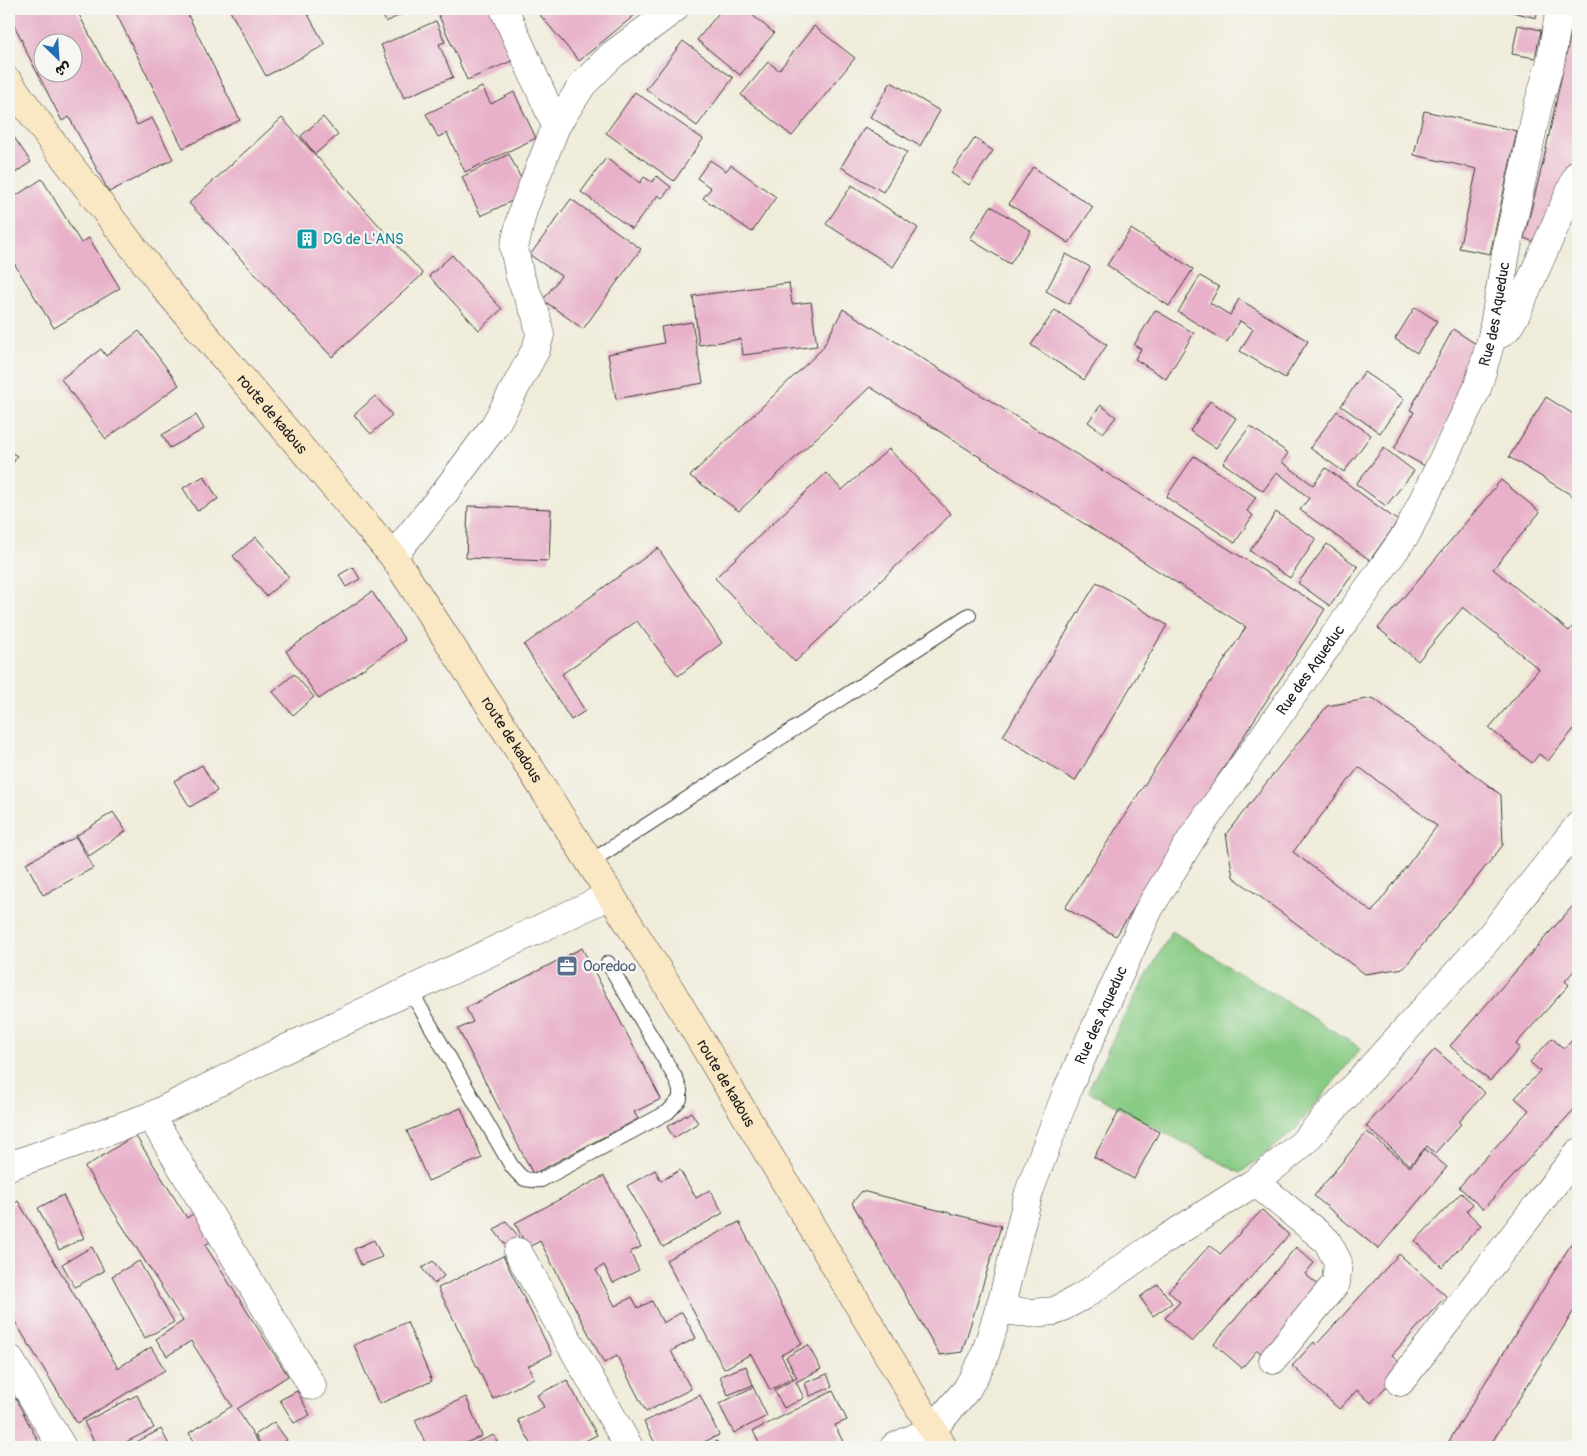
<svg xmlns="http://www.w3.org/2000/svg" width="1587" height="1456" font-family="Pangolin,'Playpen Sans Arabic',sans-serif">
<rect width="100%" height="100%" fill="#f6f6f2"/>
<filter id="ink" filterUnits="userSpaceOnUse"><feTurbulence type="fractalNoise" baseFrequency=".02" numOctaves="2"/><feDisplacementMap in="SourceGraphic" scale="10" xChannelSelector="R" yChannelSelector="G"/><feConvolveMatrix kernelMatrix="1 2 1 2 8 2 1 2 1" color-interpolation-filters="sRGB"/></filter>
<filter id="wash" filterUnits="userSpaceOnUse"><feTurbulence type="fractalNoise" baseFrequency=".0096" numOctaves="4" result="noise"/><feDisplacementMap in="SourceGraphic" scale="20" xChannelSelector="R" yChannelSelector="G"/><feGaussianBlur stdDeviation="1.12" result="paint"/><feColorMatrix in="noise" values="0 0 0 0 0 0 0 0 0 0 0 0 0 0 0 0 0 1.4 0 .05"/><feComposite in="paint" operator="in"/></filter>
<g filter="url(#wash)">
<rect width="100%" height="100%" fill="#f0ecda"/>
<!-- green -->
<path fill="#88cb84" stroke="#527450" d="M1172,931L1361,1048L1293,1132L1240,1173L1088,1091L1124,1016Z"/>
<g id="blocks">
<!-- building -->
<g fill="#e8b1c9" fill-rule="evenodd">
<path d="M9,9H76L137,125L152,118L173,159L109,192L69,117L62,121L22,43H23L9,15ZM42,42H72V72H42Z"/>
<path d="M114,9H185L240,120L183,148Z"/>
<path d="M229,9H305L325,45L266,76Z"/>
<path d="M379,9H412L386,22Z"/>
<path d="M436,9H492L514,60L467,80Z"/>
<path d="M535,9H642L579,61Z"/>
<path d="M722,9H745L774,33L740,75L697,40Z"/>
<path d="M1501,9H1538L1536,18Z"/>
<path d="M1576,9H1578V165L1539,244L1524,238L1544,158Z"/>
<path d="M436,21L445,42L439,44L453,77L404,98L381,45Z"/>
<path d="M1518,25L1541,30L1535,58L1512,54Z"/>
<path d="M814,26L855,58L792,136L741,95L768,62L779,70Z"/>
<path d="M683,41L733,78L697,126L646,89Z"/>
<path d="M891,82L940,111L920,146L870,117Z"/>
<path d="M482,87L491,104L514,92L536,138L465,172L447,133L438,137L426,114Z"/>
<path d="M635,92L703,139L674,181L606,133Z"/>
<path d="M1424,111L1517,131L1490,254L1459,248L1477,169L1414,155Z"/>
<path d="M323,117L338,135L315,154L301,136Z"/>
<path d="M282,118L423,274L332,357L189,203Z"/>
<path d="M865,127L907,152L883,192L841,167Z"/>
<path d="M9,130L31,162L9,177Z"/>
<path d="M975,138L993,151L969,185L951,173Z"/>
<path d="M509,154L528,193L481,216L462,177Z"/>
<path d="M606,158L640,183L644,177L652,182L657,176L671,187L662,198L658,195L632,229L581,192Z"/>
<path d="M710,160L726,171L731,165L776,197L752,232L703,198L711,188L697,178Z"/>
<path d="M1033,167L1093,207L1069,243L1009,204Z"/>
<path d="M42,179L81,243L89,238L120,288L54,328L9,255V200Z"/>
<path d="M852,185L918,228L893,267L826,224Z"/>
<path d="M571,199L641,249L583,329L543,300L561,276L530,255Z"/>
<path d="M991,206L1031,231L1010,264L970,239Z"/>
<path d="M1131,229L1193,269L1169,306L1107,265Z"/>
<path d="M1066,254L1090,267L1069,304L1046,291Z"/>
<path d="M452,255L502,309L479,330L429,276Z"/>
<path d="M1200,276L1219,287L1210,303L1230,315L1239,299L1308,341L1285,378L1240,351L1253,329L1240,321L1227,342L1178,312Z"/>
<path d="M789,283L792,304L811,302L817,346L743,355L741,339L699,345L693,296Z"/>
<path d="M1415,307L1437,321L1417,353L1395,339Z"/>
<path d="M843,309L1325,609L1116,936L1065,908L1246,627L870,387L739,511L690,476L822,349Z"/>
<path d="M1055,310L1107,345L1084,380L1031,345Z"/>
<path d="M1155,310L1194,333L1166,379L1135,359L1141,349L1134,345Z"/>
<path d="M692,322L703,383L616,399L608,354L664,343L661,327Z"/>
<path d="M1453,329L1482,348L1425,466L1394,449L1414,412L1410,410Z"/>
<path d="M139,331L179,385L106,439L61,379L101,349L106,356Z"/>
<path d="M1364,372L1404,399L1380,433L1341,406Z"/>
<path d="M375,396L392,415L371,434L354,415Z"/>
<path d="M1546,397L1578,417V499L1509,457Z"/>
<path d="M1210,401L1236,418L1216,448L1190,431Z"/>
<path d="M1101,405L1116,417L1103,433L1088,422Z"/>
<path d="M1337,411L1371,435L1344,472L1310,448Z"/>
<path d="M196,415L204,429L170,448L162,435Z"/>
<path d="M1250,426L1288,453L1282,462L1313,485L1326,468L1398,521L1370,560L1300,510L1309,498L1277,472L1263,491L1223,463Z"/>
<path d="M1384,448L1414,471L1386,506L1356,484Z"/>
<path d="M889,449L951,514L795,662L715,578L826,473L842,490Z"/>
<path d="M9,451L17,456L9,470Z"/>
<path d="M1194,456L1256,497L1247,511L1253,515L1235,543L1166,497Z"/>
<path d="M204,476L218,499L197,511L183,488Z"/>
<path d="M1501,480L1540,512L1493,569L1569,631L1578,620V724L1548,761L1539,754L1532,763L1489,728L1539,669L1463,607L1418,661L1378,628Z"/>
<path d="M468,506L551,509L549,561L466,558Z"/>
<path d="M1276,512L1316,539L1290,578L1250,551Z"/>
<path d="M256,537L289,577L266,596L233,556Z"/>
<path d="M1327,544L1358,567L1330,606L1298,583Z"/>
<path d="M658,548L722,643L678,676L637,621L562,674L585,711L571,720L524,645Z"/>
<path d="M353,567L360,579L346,587L339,575Z"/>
<path d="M1097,582L1167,625L1075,781L1003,736Z"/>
<path d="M372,592L405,640L319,699L286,651Z"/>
<path d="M294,674L314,697L293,715L273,692Z"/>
<path d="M1373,698L1501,795L1503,845L1404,968L1365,974L1233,877L1226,834L1327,706ZM1359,767L1437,826L1372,912L1293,852Z"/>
<path d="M202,765L217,791L190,807L174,781Z"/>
<path d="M113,812L126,831L89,856L76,836Z"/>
<path d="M76,837L93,868L43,895L26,863Z"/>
<path d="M1578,900V966L1565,981L1569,985L1516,1044L1520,1048L1490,1081L1450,1046Z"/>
<path d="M582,948L661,1099L634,1112L638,1119L533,1174L458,1029L473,1022L466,1008Z"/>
<path d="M1578,1034V1105L1483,1209L1459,1187L1529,1110L1515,1098L1540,1071L1530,1062L1552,1038L1564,1049Z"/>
<path d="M1435,1049L1485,1093L1459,1122L1461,1124L1435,1153L1427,1146L1410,1165L1366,1126Z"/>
<path d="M461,1108L482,1158L428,1181L407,1131Z"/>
<path d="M1120,1110L1159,1132L1134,1179L1094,1157Z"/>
<path d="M691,1112L698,1123L674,1138L667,1127Z"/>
<path d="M1367,1132L1410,1167L1425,1149L1447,1167L1378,1249L1314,1196Z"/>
<path d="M135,1135L187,1218L197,1211L215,1239L205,1245L288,1376L237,1409L261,1447H198L189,1433L232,1406L191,1341L167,1356L156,1339L183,1321L85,1167Z"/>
<path d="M655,1170L661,1181L680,1170L696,1198L710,1190L723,1213L663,1247L627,1186Z"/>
<path d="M604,1176L641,1247L630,1252L639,1270L613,1283L604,1265L596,1270L615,1306L632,1297L638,1308L652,1301L663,1323L682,1312L696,1338L671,1351L691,1389L646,1412L617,1356L604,1363L540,1241L527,1248L515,1223Z"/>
<path d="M862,1191L1001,1226L962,1352L940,1355L852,1203Z"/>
<path d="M1461,1193L1473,1204L1466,1211L1481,1225L1442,1267L1415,1241Z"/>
<path d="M63,1195L84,1238L59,1250L38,1208Z"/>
<path d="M18,1201L118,1368L151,1347L165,1370L77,1423L9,1312V1207Z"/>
<path d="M1262,1210L1289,1235L1192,1342L1165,1318L1180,1302L1168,1291L1210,1245L1220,1254Z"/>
<path d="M506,1221L519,1237L507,1247L494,1230Z"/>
<path d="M739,1222L802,1344L781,1355L793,1378L770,1390L751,1354L724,1369L666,1260Z"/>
<path d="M1578,1233V1304L1489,1447H1460L1449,1441Z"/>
<path d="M374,1240L382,1257L361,1265L354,1249Z"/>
<path d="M92,1247L104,1271L75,1287L62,1264Z"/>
<path d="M1296,1247L1314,1263L1305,1274L1324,1290L1267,1358L1257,1350L1242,1368L1214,1344Z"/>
<path d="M1399,1254L1446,1296L1392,1355L1405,1366L1371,1403L1357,1390L1339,1409L1292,1366L1314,1342L1316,1345Z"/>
<path d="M503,1256L552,1354L528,1366L534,1378L493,1399L438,1288Z"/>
<path d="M139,1261L174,1322L145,1338L112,1276Z"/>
<path d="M433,1261L444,1276L434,1284L422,1268Z"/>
<path d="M1158,1284L1172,1303L1153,1316L1140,1297Z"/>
<path d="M407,1322L432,1381L379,1404L354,1345Z"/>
<path d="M808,1345L821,1369L796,1382L804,1398L784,1408L774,1390L797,1378L786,1357Z"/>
<path d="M746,1366L753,1385L728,1395L720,1376Z"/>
<path d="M827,1374L832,1387L810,1396L805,1383Z"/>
<path d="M567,1380L597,1435L573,1447H533L518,1420L544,1407L537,1395Z"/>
<path d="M753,1387L767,1416L734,1433L719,1404Z"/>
<path d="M297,1391L310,1415L294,1423L280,1400Z"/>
<path d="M833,1391L847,1420L835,1425L843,1442L831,1447H761L753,1431Z"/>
<path d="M137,1395L154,1428L116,1447H97L84,1422Z"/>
<path d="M700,1395L719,1435L693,1447H679L677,1444L671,1447H657L644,1422Z"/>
<path d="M466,1397L482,1436L456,1447H427L415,1420Z"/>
<path d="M16,1399L41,1447H9V1403Z"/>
<path d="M274,1422L287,1440L277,1447H263L255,1435Z"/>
<path d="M161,1429L170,1447H127Z"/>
<path d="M494,1435L499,1447H465Z"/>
<path d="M717,1441L720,1447H704Z"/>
</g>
</g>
</g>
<g filter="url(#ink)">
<use href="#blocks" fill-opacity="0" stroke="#3c3b38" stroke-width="1"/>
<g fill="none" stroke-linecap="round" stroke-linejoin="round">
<!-- service casing -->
<g stroke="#3c3b38" stroke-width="16">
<g id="service">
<path d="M590,862L969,615"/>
<path d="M410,990L511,1165C522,1179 523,1181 541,1180L668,1112L680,1099V1090L676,1079L608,963"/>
</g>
</g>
<!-- minor casing -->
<g stroke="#3c3b38" stroke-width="29">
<g id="minor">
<path d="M504,9L556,126"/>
<path d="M1492,337C1507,333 1509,326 1516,314L1578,174"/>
<path d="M151,1116L312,1386"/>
<path d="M9,1166L151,1116L279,1052L611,895"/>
<path d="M1255,1182L1327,1241L1338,1262L1336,1283L1273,1360"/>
<path d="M518,1252L629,1447"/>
<path d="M999,1310L1031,1313L1055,1311L1083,1296L1150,1249L1255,1182L1302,1144L1487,940L1578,826"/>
<path d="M9,1358L62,1447"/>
<path d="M1400,1382L1578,1153"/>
<path id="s1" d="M894,1447L932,1430L967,1389L984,1358L1004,1293L1029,1192L1069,1086L1149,909L1192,838L1407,533L1477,389L1492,337L1506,253L1538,105L1550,64L1560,9"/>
</g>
</g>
<!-- tertiary casing -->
<g stroke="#3c3b38" stroke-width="29">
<path id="tertiary" d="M393,556L445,492L495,425L536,349L540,335L536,315L520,277L514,248L523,210L556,126L583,84L612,55L674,9"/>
</g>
<!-- secondary casing -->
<g stroke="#3c3b38" stroke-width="29">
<g id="secondary">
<path id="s2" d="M9,82L56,147L164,287L393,556L527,763L670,989L943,1447"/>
</g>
</g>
<!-- service -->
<use href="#service" stroke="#fff" stroke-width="14"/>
<!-- minor -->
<use href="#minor" stroke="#fff" stroke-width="28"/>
<!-- tertiary -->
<use href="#tertiary" stroke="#fff" stroke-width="28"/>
<!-- secondary -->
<use href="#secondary" stroke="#fae7c3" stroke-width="28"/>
</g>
</g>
<!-- icons -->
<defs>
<g id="building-square" transform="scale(1.125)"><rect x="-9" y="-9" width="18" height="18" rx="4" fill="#0f9aa8" stroke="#f6f6f2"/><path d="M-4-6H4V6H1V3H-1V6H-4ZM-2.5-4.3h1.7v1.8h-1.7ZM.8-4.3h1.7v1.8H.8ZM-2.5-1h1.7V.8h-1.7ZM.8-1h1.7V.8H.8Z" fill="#fff"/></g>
<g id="office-square" transform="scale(1.125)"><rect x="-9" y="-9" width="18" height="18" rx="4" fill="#5c6f8a" stroke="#f6f6f2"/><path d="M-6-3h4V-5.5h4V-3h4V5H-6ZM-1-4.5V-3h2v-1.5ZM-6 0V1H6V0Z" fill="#fff"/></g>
</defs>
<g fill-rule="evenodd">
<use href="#building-square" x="307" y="239"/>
<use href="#office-square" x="567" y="966"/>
</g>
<g text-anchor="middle" stroke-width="4.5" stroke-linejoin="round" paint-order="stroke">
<!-- culture labels -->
<g font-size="15" fill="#0d838f" stroke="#f6f6f2" text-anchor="start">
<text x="323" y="244">DG de L'ANS</text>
</g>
<!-- street labels -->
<g font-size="15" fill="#1c1c1c" stroke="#f6f6f2">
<text dy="5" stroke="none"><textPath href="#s1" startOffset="1304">Rue des Aqueduc</textPath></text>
<text dy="5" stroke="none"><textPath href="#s2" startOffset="424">route de kadous</textPath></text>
<text dy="5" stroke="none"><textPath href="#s1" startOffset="899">Rue des Aqueduc</textPath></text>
<text dy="5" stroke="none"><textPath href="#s2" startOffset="829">route de kadous</textPath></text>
<text dy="5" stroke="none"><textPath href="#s1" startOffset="494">Rue des Aqueduc</textPath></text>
<text dy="5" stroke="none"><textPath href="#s2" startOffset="1234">route de kadous</textPath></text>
</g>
<!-- service labels -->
<g font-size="15" fill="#4e5e75" stroke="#f6f6f2" text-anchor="start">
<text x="583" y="971">Ooredoo</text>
</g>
</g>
<!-- margin -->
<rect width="1587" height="1456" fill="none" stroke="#f6f6f2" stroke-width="30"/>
<!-- north arrow -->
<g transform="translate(58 58) rotate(155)"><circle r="24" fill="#f6f6f2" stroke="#9f9f9c"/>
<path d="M0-4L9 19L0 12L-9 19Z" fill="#1f6fb2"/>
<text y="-8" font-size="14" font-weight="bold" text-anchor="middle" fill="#1c1c1c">ش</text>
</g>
</svg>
